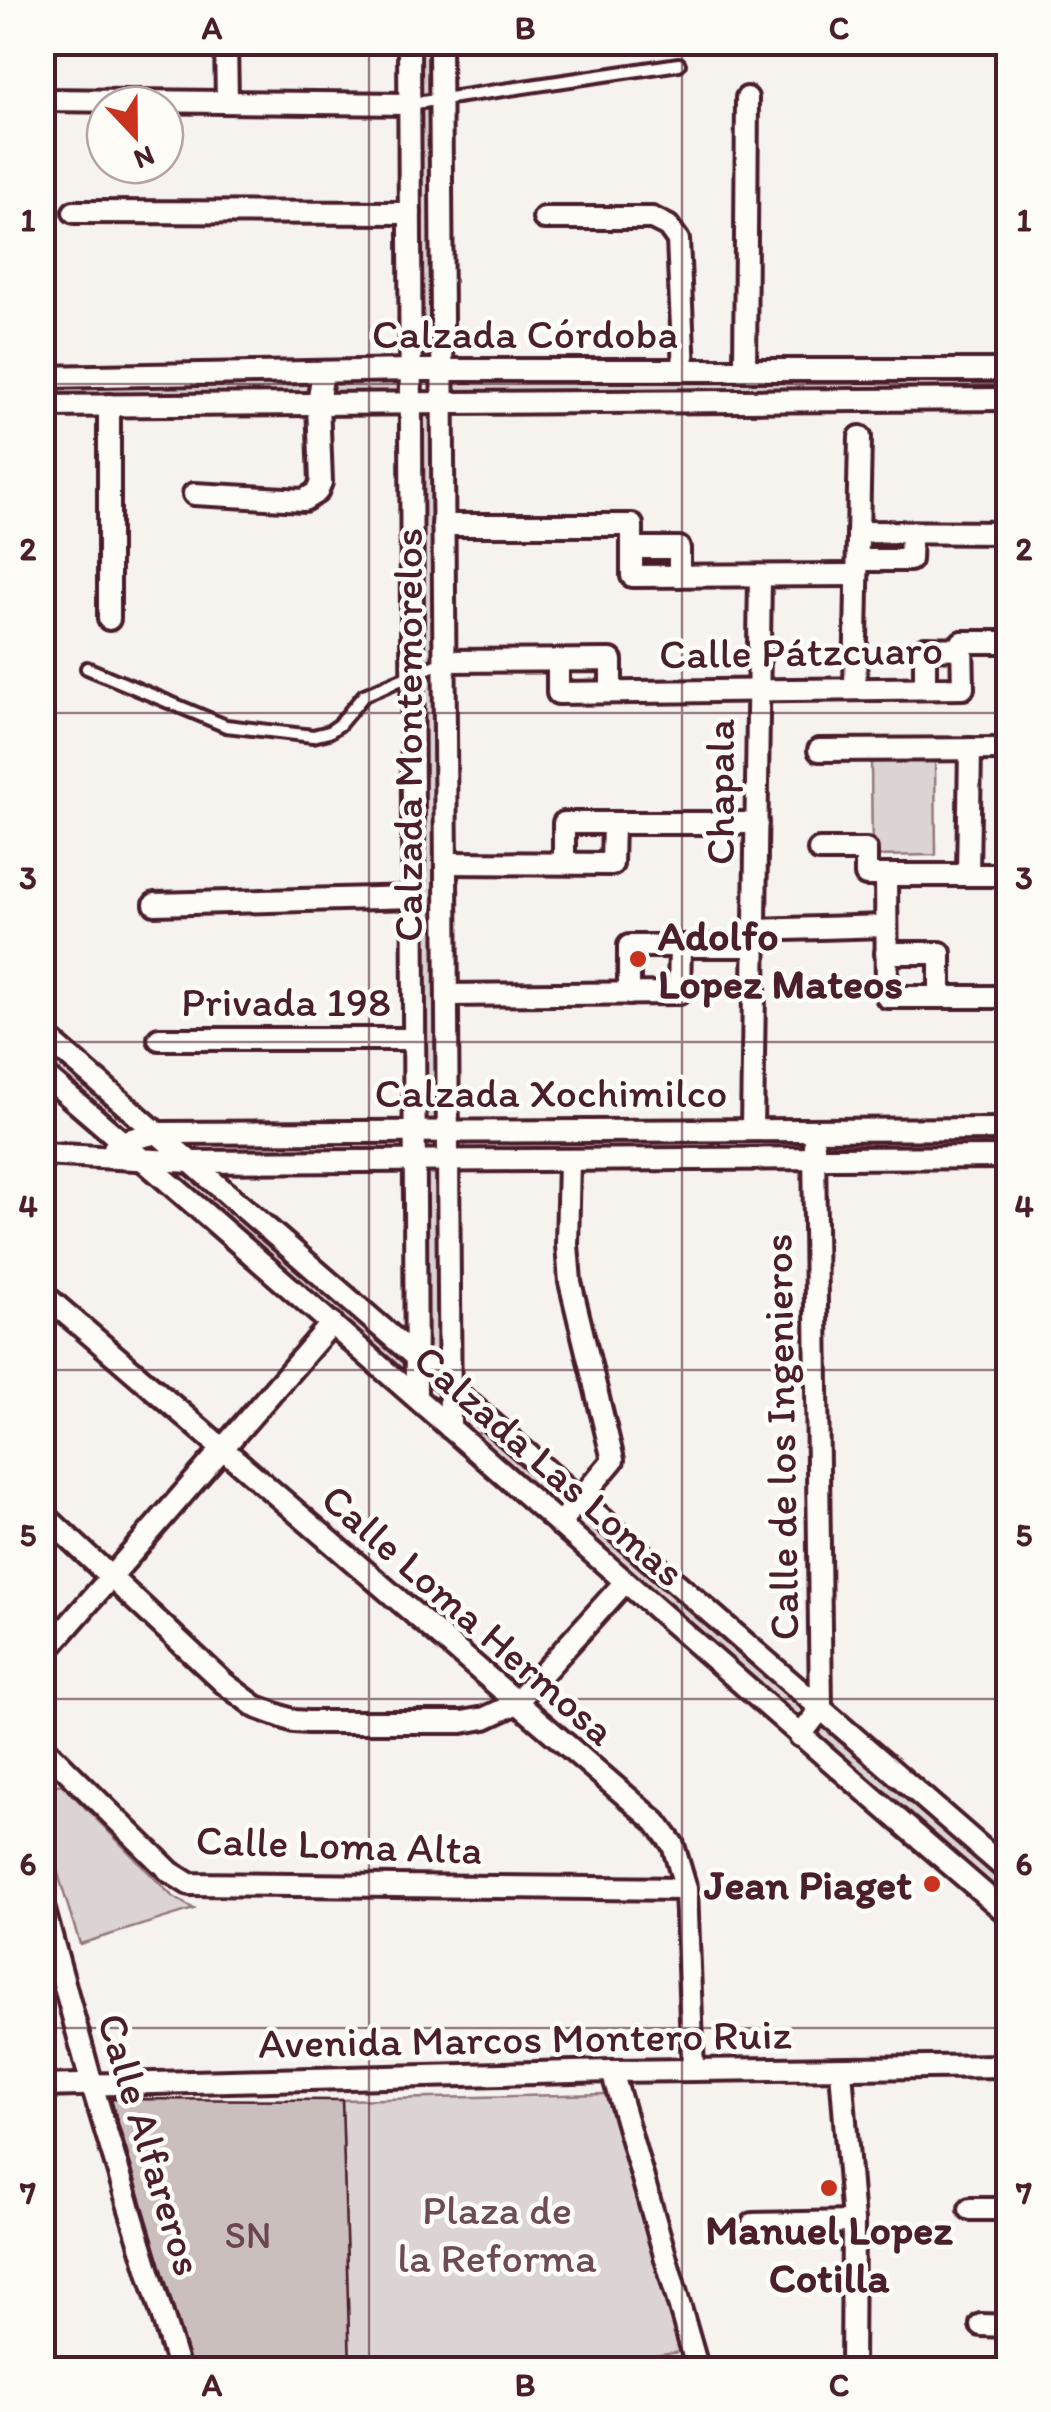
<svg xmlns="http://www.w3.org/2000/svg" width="1051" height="2412" font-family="Itim,sans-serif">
<rect width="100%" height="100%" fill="#f6f3ef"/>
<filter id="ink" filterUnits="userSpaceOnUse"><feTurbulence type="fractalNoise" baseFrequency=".01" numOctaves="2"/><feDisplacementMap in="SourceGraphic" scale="20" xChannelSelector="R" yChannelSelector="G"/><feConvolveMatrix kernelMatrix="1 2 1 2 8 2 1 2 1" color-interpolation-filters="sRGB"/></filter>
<g filter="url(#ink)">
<!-- green -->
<g fill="#dcd4d2" stroke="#937a7e" stroke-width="2.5">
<path d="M440,42L442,370L1008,375V399L443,402L442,370H412L411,403L43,404L42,379L411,370L413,43Z"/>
<path d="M437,413L444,1121L422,1122L415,414Z"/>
<path d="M935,761L936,855L872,856L871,762Z"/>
<path d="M42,1044L120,1111L110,1123L43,1065Z"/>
<path d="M1008,1137V1158L462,1161L466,1140Z"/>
<path d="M405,1138V1152L192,1162L183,1143Z"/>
<path d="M422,1161L448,1168L443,1370L424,1353Z"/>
<path d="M219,1195L416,1356V1388L207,1204Z"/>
<path d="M482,1425L580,1500L559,1524L476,1440Z"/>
<path d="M581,1510L821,1709L805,1730L566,1530Z"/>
<path d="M824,1722L1008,1876V1909L810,1744Z"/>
<path d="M47,1784L63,1785L172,1896L194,1909L80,1944C71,1914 32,1806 47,1784Z"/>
<path d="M607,2094L681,2352L558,2370L350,2369L342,2100Z"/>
</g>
<!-- building -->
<path fill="#cbbfbe" stroke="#4a1f2b" stroke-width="2.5" d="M111,2099L342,2100L350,2370H192Z"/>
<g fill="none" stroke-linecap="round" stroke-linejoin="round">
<!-- lane casing -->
<g stroke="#4a1f2b" stroke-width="18">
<g id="lane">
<path d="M409,104L679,64"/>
<path d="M87,668L226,726L313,736L329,732L339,725L364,695L445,661"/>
</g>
</g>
<!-- street casing -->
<g stroke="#4a1f2b" stroke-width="28">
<g id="street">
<path d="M226,42L227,102"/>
<path d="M409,42L416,1397"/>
<path d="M440,42L450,1428"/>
<path d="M42,100L409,104"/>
<path d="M74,212L410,213"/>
<path d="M544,218H652L668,226L678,240L684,370"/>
<path d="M745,370L747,98"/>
<path d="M42,377L411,370H1008"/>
<path d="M109,405V619"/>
<path d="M42,406L1008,399"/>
<path d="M194,494L304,500L317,492L321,482L318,403L323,372"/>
<path d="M443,525H632V576L857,575"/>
<path d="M858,532L1008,533"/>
<path d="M632,548H679V576"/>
<path d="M858,560H910L911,533"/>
<path d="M558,660V693L963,688L962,642H1008"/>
<path d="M445,661L611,660V692"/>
<path d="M925,688V648L963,649"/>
<path d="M855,689L860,437"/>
<path d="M819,750L1008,749"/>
<path d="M819,850H866V875H1008"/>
<path d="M446,863L612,864L613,823"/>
<path d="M564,863V823H757"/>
<path d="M886,875L887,997H1008"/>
<path d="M968,875L970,749"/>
<path d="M155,904L414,897"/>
<path d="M755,930L885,926"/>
<path d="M886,953H940V997"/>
<path d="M629,994V946H755"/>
<path d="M447,995L679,993L680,946"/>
<path d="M42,1033L1008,1871"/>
<path d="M159,1039H413"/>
<path d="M42,1073C367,1351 684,1637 1008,1914"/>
<path d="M752,1129L760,576"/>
<path d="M114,1148L123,1141L158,1133L1008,1129"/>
<path d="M42,1154L192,1162L1008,1157"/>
<path d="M42,1293L656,1822L673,1845L686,1889L693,2070"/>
<path d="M42,1513L224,1683L256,1707L294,1721L308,1722H462L485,1718L515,1704L625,1582"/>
<path d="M559,1524L613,1460L570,1282L567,1245L569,1162"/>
<path d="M42,1656L332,1323"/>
<path d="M800,1736L821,1709L814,1145"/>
<path d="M42,1746L170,1872L189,1884L686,1889"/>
<path d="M42,1903L92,2085L179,2370"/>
<path d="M841,2070L853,2222L852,2370"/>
<path d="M612,2071L698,2370"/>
<path d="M42,2086L612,2071L1008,2066"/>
<path d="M970,2209H1008"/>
<path d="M753,2224L853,2222"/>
<path d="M981,2325L1008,2326"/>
</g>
</g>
<!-- lane -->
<use href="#lane" stroke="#fdfcf7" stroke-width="10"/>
<!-- street -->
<use href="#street" stroke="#fdfcf7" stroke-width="20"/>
</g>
</g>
<!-- grid -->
<path fill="none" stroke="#4a1f2b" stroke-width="2.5" stroke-opacity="0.55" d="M369,42V2370M682,42V2370M42,384H1008M42,713H1008M42,1042H1008M42,1370H1008M42,1699H1008M42,2028H1008"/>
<!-- markers -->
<g fill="#c8321e" stroke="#fdfcf7" stroke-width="4">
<circle cx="638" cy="959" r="10"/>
<circle cx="932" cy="1884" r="10"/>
<circle cx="829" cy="2188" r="10"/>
</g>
<g text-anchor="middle" stroke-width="9" stroke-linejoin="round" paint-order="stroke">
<!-- number labels -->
<g font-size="38" fill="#6a4750">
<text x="248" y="2248">SN</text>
</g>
<!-- street labels -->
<g font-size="42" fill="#4a1f2b" stroke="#fdfcf7">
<text x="525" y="348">Calzada Córdoba</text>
<text transform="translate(801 651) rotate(-1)" y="15">Calle Pátzcuaro</text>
<text transform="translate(407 735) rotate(-90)" y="15">Calzada Montemorelos</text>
<text transform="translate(719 792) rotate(-90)" y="15">Chapala</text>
<text x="286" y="1016">Privada 198</text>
<text x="551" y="1107">Calzada Xochimilco</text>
<text transform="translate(780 1437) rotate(-91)" y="15">Calle de los Ingenieros</text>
<text transform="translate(550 1465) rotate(41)" y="15">Calzada Las Lomas</text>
<text transform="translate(469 1614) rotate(41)" y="15">Calle Loma Hermosa</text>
<text transform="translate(339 1844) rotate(2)" y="15">Calle Loma Alta</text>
<text transform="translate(525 2038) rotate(-1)" y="15">Avenida Marcos Montero Ruiz</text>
<text transform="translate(151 2144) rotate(73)" y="15">Calle Alfareros</text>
</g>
<!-- poi labels -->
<g font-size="42" font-weight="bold" fill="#4a1f2b" stroke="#fdfcf7" text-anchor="start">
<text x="658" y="950">Adolfo<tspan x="658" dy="48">Lopez Mateos</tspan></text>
<text x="912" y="1899" text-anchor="end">Jean Piaget</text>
<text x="829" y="2244" text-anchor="middle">Manuel Lopez<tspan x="829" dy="48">Cotilla</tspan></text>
</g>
<!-- park labels -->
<g font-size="42" fill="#6e4c55" stroke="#fdfcf7">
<text x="497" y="2224">Plaza de<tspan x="497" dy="48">la Reforma</tspan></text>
</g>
</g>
<!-- margin -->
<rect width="1051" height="2412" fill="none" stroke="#fdfcf7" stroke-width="110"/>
<!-- north arrow -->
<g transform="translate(135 135) rotate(158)"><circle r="48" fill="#fdfcf7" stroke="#b5a4a5" stroke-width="2.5"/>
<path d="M0-8L18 38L0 25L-18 38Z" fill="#c8321e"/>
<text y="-15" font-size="28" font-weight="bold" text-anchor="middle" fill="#4a1f2b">N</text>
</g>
<rect x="55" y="55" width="941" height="2302" fill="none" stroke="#4a1f2b" stroke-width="4"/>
<g font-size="32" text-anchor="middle" font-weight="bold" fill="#4a1f2b">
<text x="212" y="39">A</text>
<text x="525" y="39">B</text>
<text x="839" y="39">C</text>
<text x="28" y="231">1</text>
<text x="1024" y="231">1</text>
<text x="28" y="560">2</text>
<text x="1024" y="560">2</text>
<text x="28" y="889">3</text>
<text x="1024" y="889">3</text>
<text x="28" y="1217">4</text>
<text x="1024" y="1217">4</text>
<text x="28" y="1546">5</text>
<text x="1024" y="1546">5</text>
<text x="28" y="1875">6</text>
<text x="1024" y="1875">6</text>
<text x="28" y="2204">7</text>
<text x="1024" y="2204">7</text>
<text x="212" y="2396">A</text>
<text x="525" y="2396">B</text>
<text x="839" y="2396">C</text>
</g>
</svg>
